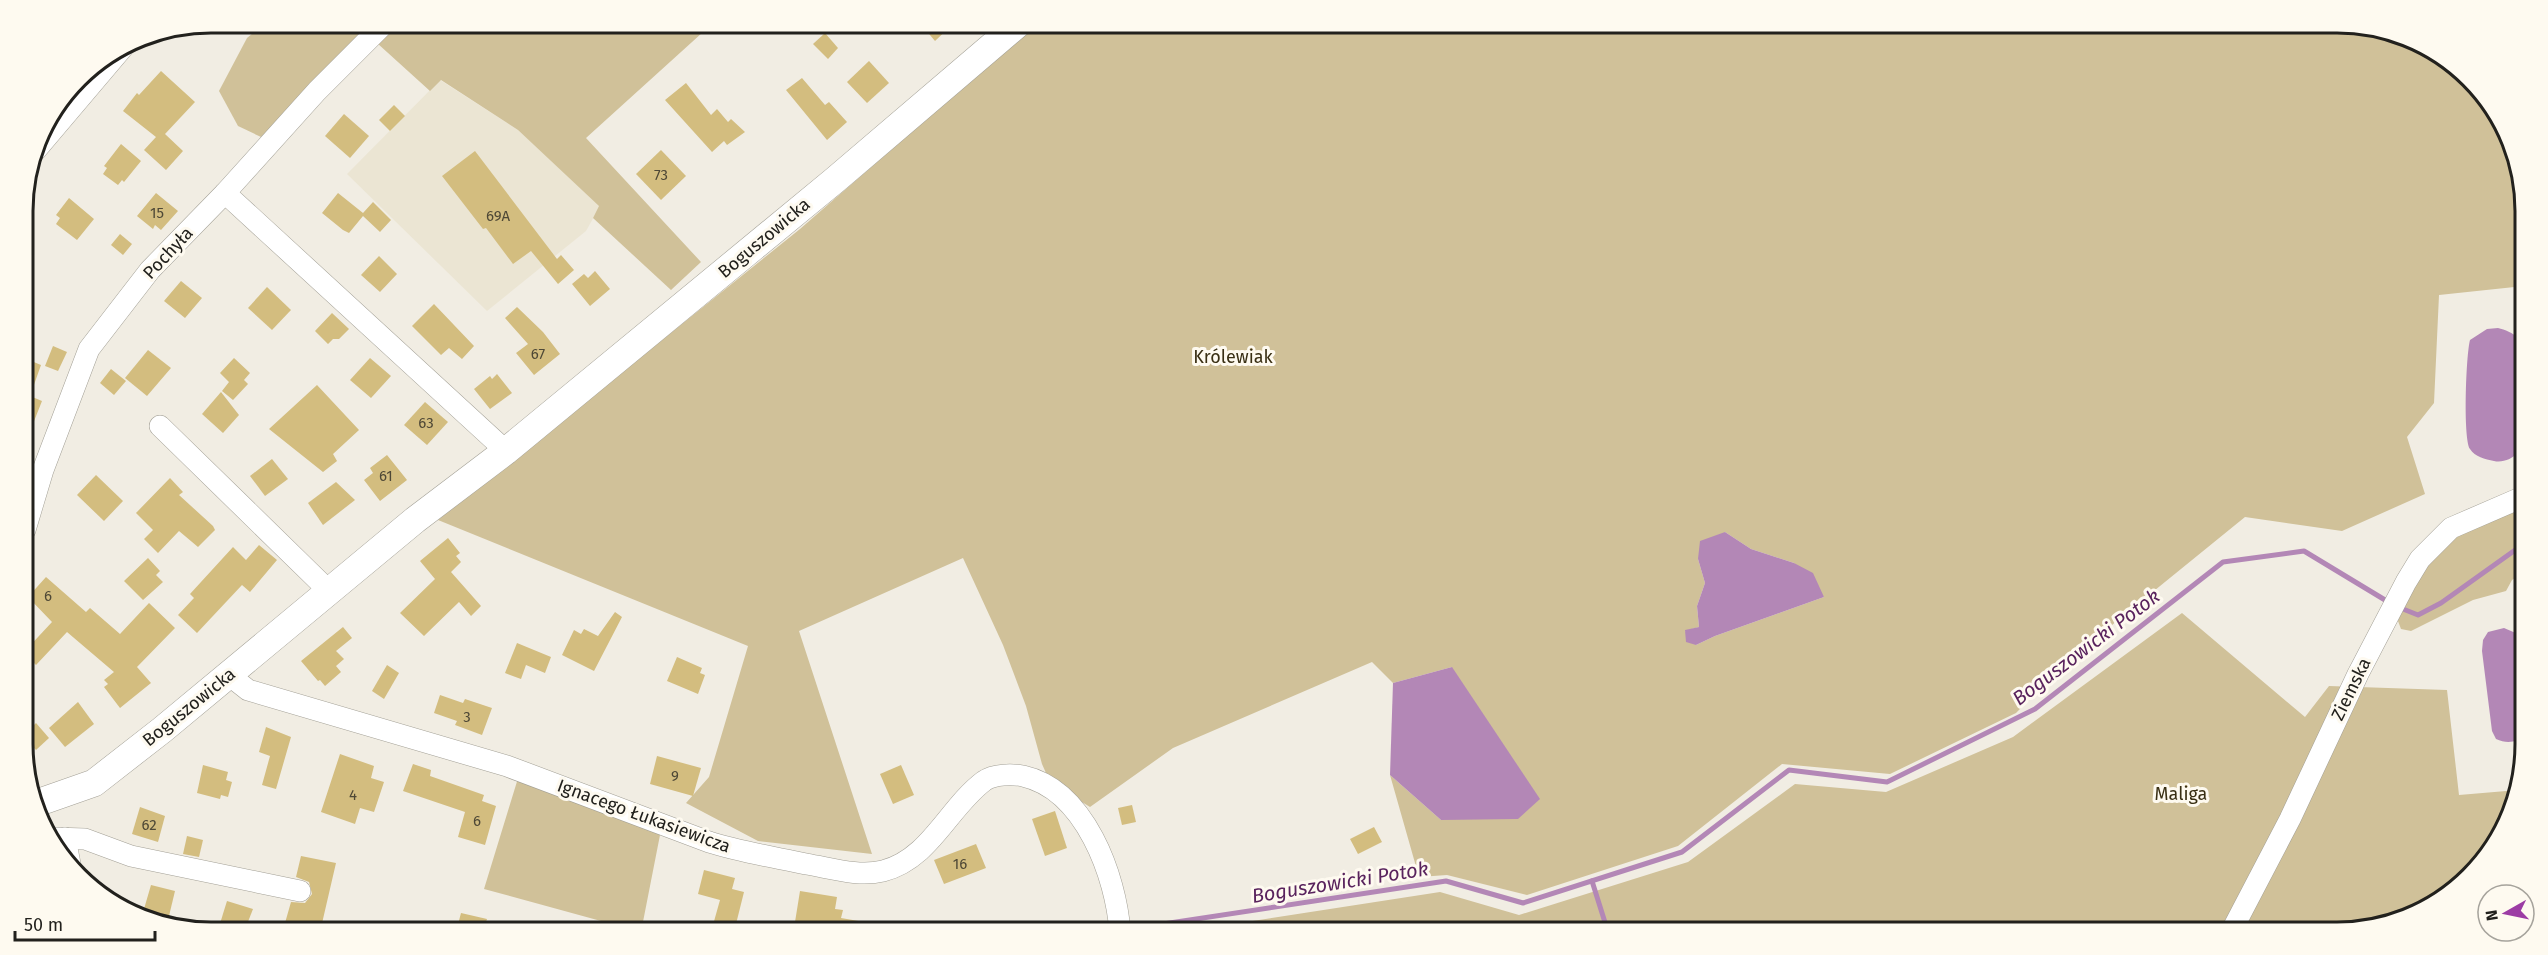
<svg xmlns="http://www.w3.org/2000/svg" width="2548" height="955" font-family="'Fira Sans',sans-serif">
<rect width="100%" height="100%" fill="#f1ede3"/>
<!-- built -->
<path fill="#ebe5d3" d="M440,80L518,130L600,206L586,231L487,311L347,174Z"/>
<!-- green -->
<g fill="#d0c199" fill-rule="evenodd">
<path d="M265,23H372L261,137L238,126L219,91L247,38Z"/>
<path d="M399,23H713L586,138L701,262L671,290L593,218L599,206L518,130L441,80L430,91L377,43Z"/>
<path d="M1037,23H2337L2397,32L2479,87L2506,128L2524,186V286L2439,295L2434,403L2407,437L2425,494L2342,531L2245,517L2064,664L2016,713L1890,774L1782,764L1678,846L1527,895L1447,875L1419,877L1390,775L1441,820L1452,667L1393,683L1372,662L1173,748L1090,807L1050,782L1042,764L1026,706L1003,645L963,558L799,631L872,854L758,841L686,803L709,777L748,646L438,520L800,229ZM1725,532L1751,549L1794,563L1824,597L1715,636L1696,645L1685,631L1699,627L1697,606L1705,583L1698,559Z"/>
<path d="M2525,504V572L2512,580L2506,591L2473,600L2411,631L2401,629L2398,621C2407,592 2433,554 2458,536C2477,522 2504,514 2525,504Z"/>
<path d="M2182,613L2305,717L2329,686L2447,690L2459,795L2518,790C2508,850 2454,900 2399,922C2384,928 2365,929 2349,932H1181L1440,892L1519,915L1688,862L1795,784L1886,792L2013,737Z"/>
<path d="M519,775L665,832L660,835L641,932L484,889Z"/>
</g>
<!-- water -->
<g fill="#b387b6">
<path d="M2498,328C2505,330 2513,332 2518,339C2524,349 2525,441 2518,452C2513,459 2502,463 2494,461C2485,459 2475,457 2470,449C2463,437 2466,355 2470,340L2487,329Z"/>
<path d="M1725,532L1751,549L1794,563L1813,573L1824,597L1715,636L1696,645L1686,642L1685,630L1699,627L1697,606L1705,583L1698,559L1700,541Z"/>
<path d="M2504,628L2518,634L2525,676V734C2517,743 2507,744 2496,739L2492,731L2482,651L2483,640L2488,632Z"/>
<path d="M1452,667L1540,799L1518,819L1441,820L1390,775L1393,683Z"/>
</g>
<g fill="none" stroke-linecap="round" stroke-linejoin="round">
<!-- stream -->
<g stroke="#b387b6" stroke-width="5">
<path d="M2398,607L2418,615L2441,603L2525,543"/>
<path d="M1592,881L1608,932"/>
<path d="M1130,929L1446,881L1523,903L1682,852L1789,770L1887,782L2035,709L2223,562L2304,551L2390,603"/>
</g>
</g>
<!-- building -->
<g fill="#d3bd7f">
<path d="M919,22H955L935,41Z"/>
<path d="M825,33L838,48L828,59L813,44Z"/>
<path d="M869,61L889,83L867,103L847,82Z"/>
<path d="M161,71L195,102L165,134L183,151L166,170L144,150L156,137L123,111L137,93L139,95Z"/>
<path d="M802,78L825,105L829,102L847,122L827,140L786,90Z"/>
<path d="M686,83L711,115L717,109L728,122L731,119L745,132L727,145L724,141L712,152L665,100Z"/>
<path d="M394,105L405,116L390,131L379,120Z"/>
<path d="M344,114L369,136L350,158L325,136Z"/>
<path d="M121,144L141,161L124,182L122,180L118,185L103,174L107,168L104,166Z"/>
<path d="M661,150L686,176L661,200L636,174Z"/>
<path d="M475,151L557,259L561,255L574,270L558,284L531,251L513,264L486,228L483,229L442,176Z"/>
<path d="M156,193L178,211L161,230L155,225L153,229L137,216Z"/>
<path d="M338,193L363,213L373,202L391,220L380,232L363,216L349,233L343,230L322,213Z"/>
<path d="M69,198L94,219L77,240L56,224L60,218L56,215Z"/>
<path d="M120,234L132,244L123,255L111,245Z"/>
<path d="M379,256L397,274L380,292L361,275Z"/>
<path d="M595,271L610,289L590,306L572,284L584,274L588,278Z"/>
<path d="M181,281L202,298L185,318L164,301Z"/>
<path d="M267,287L291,310L272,330L248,308Z"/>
<path d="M434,304L474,346L462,359L449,348L441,355L412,326Z"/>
<path d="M517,307L543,332L560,354L534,375L516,353L528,344L505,318Z"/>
<path d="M332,313L349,329L339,339H333L328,344L315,331Z"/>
<path d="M53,346L67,352L58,371L45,366Z"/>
<path d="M148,350L171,368L147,396L125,378Z"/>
<path d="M24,358L41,365L30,396L42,401L25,444Z"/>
<path d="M234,358L250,373L244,380L248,384L233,400L222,391L229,382L220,373Z"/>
<path d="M370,358L391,376L371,398L350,380Z"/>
<path d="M111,369L126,381L114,395L100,383Z"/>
<path d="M497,374L512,393L490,409L474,389L490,376L492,379Z"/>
<path d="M317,385L359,430L333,454L337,461L323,472L269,429Z"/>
<path d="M221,392L239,415L223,433L202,414Z"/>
<path d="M425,402L448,422L427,445L404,425Z"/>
<path d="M387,455L407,480L380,501L364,480L373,473L370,468Z"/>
<path d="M272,459L288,479L265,496L250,476Z"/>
<path d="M96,475L123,501L104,521L77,495Z"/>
<path d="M170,478L183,492L179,495L213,526L215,530L198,547L179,531L158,553L144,539L153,530L136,513Z"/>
<path d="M336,482L355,500L323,525L308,503Z"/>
<path d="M448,538L460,553L456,556L461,562L451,572L481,606L471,616L459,602L424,636L400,613L435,579L420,561Z"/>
<path d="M259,545L277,560L250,592L242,585L197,633L178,615L194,598L190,594L233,547L246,560Z"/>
<path d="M148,558L160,571L156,575L163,582L143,600L124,581Z"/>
<path d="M46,577L86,612L90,608L120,634L149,603L175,628L137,667L151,683L120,708L104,687L108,684L104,680L114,672L67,632L36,665L34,663L25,671V651L52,622L28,597Z"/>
<path d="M615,612L622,617L594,671L562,655L574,630L581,634L584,629L598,636Z"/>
<path d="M343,627L352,638L336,651L344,659L336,666L341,672L325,686L320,680L318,681L301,661Z"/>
<path d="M517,643L551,657L545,673L526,665L521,679L505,673Z"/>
<path d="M677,657L702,668L700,673L705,675L698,694L667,681Z"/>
<path d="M387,665L399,673L384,699L372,691Z"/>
<path d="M440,695L463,703L465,699L492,708L482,735L455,725L457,721L434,713Z"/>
<path d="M78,702L94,724L65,747L49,728Z"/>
<path d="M36,723L49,738L36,750L26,739V733Z"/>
<path d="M266,727L291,737L276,789L262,785L270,756L259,752Z"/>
<path d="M340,754L374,766L371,778L384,782L374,812L360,808L355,824L321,812Z"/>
<path d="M657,756L701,768L693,796L650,784Z"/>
<path d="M413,764L431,770L430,776L484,795L482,801L496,806L485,845L458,837L465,812L403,791Z"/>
<path d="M203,765L228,772L226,780L232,782L228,797L221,795L220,799L197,793Z"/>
<path d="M901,765L914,795L893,804L880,774Z"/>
<path d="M1132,805L1136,822L1122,825L1118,808Z"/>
<path d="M140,807L165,816L158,842L132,834Z"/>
<path d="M1055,811L1067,848L1045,856L1032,819Z"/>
<path d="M1374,827L1382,842L1358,854L1350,839Z"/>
<path d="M187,836L203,840L199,857L183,854Z"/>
<path d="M976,844L986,868L944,884L934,860Z"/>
<path d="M301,856L336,863L320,932H294L296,925L285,923L291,902L305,903L312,894L309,882L296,877Z"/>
<path d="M704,870L735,878L732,889L744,892L734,932H711L720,900L698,894Z"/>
<path d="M151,885L175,891L169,916L144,909Z"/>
<path d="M800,891L837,897L835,909L843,910L841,918L876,924L875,932H832L833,928L795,922Z"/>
<path d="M227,901L253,909L244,932H227L218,930Z"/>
<path d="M461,913L487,919L483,932H456Z"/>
</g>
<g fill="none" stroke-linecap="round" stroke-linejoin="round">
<!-- minor casing -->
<g stroke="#a3a096" stroke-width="22">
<g id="minor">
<path d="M36,150L125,45"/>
<path d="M225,193L506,451"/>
<path d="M160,426L329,591"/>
<path d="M25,530L43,470L89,349L150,270L225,193L317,91L385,23"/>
<path d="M229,675L248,690L507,766L709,842C741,852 773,857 806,864C831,868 858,877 883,871C930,859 948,808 984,781C994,774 1012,774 1023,776C1085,790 1116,876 1120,932"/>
<path d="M54,838L85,839L131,856L300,891"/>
<path d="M65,838L71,869"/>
<path d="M2231,932L2290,819L2358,674L2406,582L2420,559L2451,528L2525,496"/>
</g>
</g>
<!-- tertiary casing -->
<g stroke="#a3a096" stroke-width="28">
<path id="tertiary" d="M37,803L94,783L162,730L415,520L506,451L835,180L1019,23"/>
</g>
<!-- minor -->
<use href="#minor" stroke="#fff" stroke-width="21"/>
<!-- tertiary -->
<use href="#tertiary" stroke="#fff" stroke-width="27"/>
</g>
<g text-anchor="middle" stroke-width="6" stroke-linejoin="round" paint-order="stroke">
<!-- number labels -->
<g font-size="15" fill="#4e4836">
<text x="661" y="180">73</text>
<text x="157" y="218">15</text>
<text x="498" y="221">69A</text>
<text x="538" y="359">67</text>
<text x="426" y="428">63</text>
<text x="386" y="481">61</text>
<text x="48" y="601">6</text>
<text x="467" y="722">3</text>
<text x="675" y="781">9</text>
<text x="353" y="800">4</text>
<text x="477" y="826">6</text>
<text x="149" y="830">62</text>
<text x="960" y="869">16</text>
</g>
<!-- street labels -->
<g font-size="18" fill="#22211d" stroke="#fefaf0">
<text transform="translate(764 238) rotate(-40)" y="6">Boguszowicka</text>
<text transform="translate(168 253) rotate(-47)" y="6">Pochyła</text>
<text transform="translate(2351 689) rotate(-64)" y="6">Ziemska</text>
<text transform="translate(189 707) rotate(-39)" y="6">Boguszowicka</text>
<text transform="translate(644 816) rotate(20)" y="6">Ignacego Łukasiewicza</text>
</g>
<!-- park labels -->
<g font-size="18" fill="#392f13" stroke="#fefaf0">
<text x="1233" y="363">Królewiak</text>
<text x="2181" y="800">Maliga</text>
</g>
<!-- water labels -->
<g font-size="20" font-style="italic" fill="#59235d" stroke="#fefaf0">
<text transform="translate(2086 647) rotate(-37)" y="7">Boguszowicki Potok</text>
<text transform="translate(1340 882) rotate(-9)" y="7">Boguszowicki Potok</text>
</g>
</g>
<!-- crop -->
<path d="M0 0H2548V955H0ZM211 33H2337A178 178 0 0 1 2515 211V744A178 178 0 0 1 2337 922H211A178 178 0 0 1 33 744V211A178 178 0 0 1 211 33Z" fill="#fefaf0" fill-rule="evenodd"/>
<path fill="none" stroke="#22211d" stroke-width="3" d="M211 33H2337A178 178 0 0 1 2515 211V744A178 178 0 0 1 2337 922H211A178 178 0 0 1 33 744V211A178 178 0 0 1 211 33Z"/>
<!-- north arrow -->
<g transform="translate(2506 913) rotate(261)"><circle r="28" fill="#fefaf0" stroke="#a6a39c" stroke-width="1.5"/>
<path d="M0-4.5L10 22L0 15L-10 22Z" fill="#9c3ca4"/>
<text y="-9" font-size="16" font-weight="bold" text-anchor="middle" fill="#22211d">N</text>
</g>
<!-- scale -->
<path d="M15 931v9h140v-9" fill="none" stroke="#22211d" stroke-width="3"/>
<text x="24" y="931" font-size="18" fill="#22211d" stroke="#fefaf0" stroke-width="4.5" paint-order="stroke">50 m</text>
</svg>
